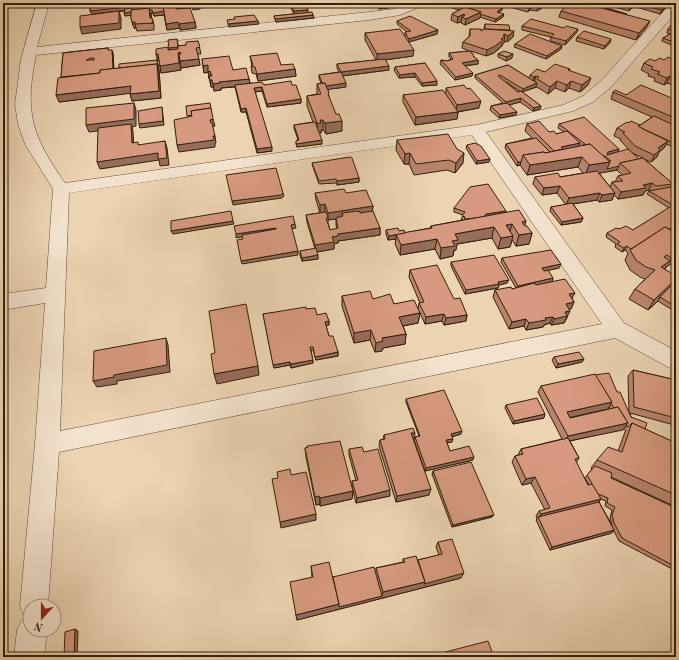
<svg xmlns="http://www.w3.org/2000/svg" width="679" height="660" font-family="'Old Standard TT',serif">
<rect width="100%" height="100%" fill="#ecd3b2"/>
<filter id="stains"><feTurbulence type="fractalNoise" baseFrequency=".005" numOctaves="4"/><feColorMatrix values="0 0 0 0 .2 0 0 0 0 .09 0 0 0 0 .02 0 0 0 .5 -.17"/></filter>
<radialGradient id="worn" r=".72"><stop offset=".6" stop-color="#630" stop-opacity="0"/><stop offset="1" stop-color="#630" stop-opacity=".3"/></radialGradient>
<g fill="none" stroke-linecap="round" stroke-linejoin="round">
<!-- street casing -->
<g stroke="#604c36" stroke-width="1">
<path id="street" d="M37,3H49L37,47L369,12L394,9L409,3H426L424,5L400,15L369,20L36,55C24,113 32,136 65,183L476,125L563,105L583,96L601,81L671,3H676V12L611,87L593,102L573,111L486,132L624,323L676,351V370L668,367L615,338L59,452L48,606H30V630H47L44,657H14L17,630L22,620L27,617L24,616L20,606L35,444L45,303L3,310V294L46,288L53,189L25,144L18,124L15,104L21,59ZM472,135L602,324L60,431L69,193Z"/>
</g>
<!-- street -->
<use href="#street" fill="#f3e2cd" fill-rule="evenodd"/>
</g>
<!-- wall -->
<g fill="#b9846e" stroke="#321f0d" fill-rule="evenodd">
<path d="M91,3H137L138,8H187L195,22L196,28L180,30V28L167,30L164,15L154,16L153,13H151V18H152L154,24V30L137,31L136,28H134L131,18V15L125,16V11L92,14L90,11Z"/>
<path d="M290,3L313,15L314,18L276,22L274,16L294,14L290,6Z"/>
<path d="M376,3H394V4L388,5V8L379,9Z"/>
<path d="M397,3H409L402,6Z"/>
<path d="M495,3H545L543,5L542,8L537,11L530,10L528,12Z"/>
<path d="M558,3L567,5L592,7L593,4L594,3H611L606,8L627,15L647,27L636,40L559,17L561,11L564,8L557,6Z"/>
<path d="M611,3H637L629,11L610,6Z"/>
<path d="M670,3L660,14L636,7L637,4Z"/>
<path d="M452,5L503,7L502,10L499,12L503,17L495,22L480,17V18L465,25L461,23V22L457,23L451,20L452,14L459,10L452,8Z"/>
<path d="M397,21L437,34L409,42L413,56L385,60L389,70L342,76L346,87L328,89L329,98L342,131L326,134L323,130H321V133L319,134L322,144L297,147L296,141L298,140L294,128V125L313,122L307,106V96L317,94V84L321,83L319,78V75L339,72L337,68V64L376,60L365,40V33L405,36V32H407L397,24Z"/>
<path d="M485,24L510,30L513,37L507,42L504,41V43L502,44V46L494,53L486,56L471,51L474,57L478,60V64L465,66L472,76L455,80L440,64L441,60L447,61L451,59L449,57V53L469,51L462,48L463,42L469,37L470,29L481,31L484,29Z"/>
<path d="M676,24V47L662,41L663,38L670,34L667,33L668,29Z"/>
<path d="M522,26L577,32L565,45L550,41L551,37L522,30Z"/>
<path d="M577,37L610,43L604,49L576,41Z"/>
<path d="M198,41L201,54H197L200,65L181,68L179,59L181,70L161,73L159,60L158,61L156,54L178,46L186,45Z"/>
<path d="M515,44L562,46L561,49L546,59L514,47Z"/>
<path d="M108,48V50L113,53L114,69L157,60L159,70L161,98L132,101L130,93L59,102L63,53Z"/>
<path d="M498,54L512,58L506,61L498,57Z"/>
<path d="M250,56L295,69L296,76L258,81L256,74L252,73L251,66H252Z"/>
<path d="M202,59L233,70L249,79L250,83L264,85H292L301,99V103L267,107L262,91L255,92L272,151L257,153L246,112H241L235,87L221,88V90L214,91V87H211L208,72L204,73Z"/>
<path d="M664,60L676,61V89L672,88L673,85L667,83L664,85L654,81L655,78L648,76L649,74L641,70L644,63Z"/>
<path d="M425,63L437,85L422,86L415,77L399,78L394,70L395,67Z"/>
<path d="M508,65L529,78L530,75L570,69L569,70L588,85L580,92L569,88L565,92L555,88L548,94L537,87L522,92L541,106L540,109L533,111L520,102L509,105L516,115L499,118L490,110L491,106L503,103L475,78V75ZM506,82L521,92H518Z"/>
<path d="M446,88L467,89L479,108L458,112L457,119L415,125L403,102V95L446,93Z"/>
<path d="M613,92L626,95L676,100V122L673,124L676,126V148L666,144L664,148L659,152L657,157L651,162L644,159L673,184L671,187L673,184L676,181V227L671,230L676,261L666,267L665,269L674,284L676,286V309L674,311L658,301L648,310L629,299L635,289L645,279L640,277L630,270L625,260L628,253L625,250L622,252L615,247L616,244L606,237L607,233L619,229L633,230L669,208L647,194L649,191L650,190H649L645,191L643,195L618,199L614,195L612,200L599,202L597,200L573,204L583,218L581,222L561,225L550,211L551,207L566,205L557,193L542,195L533,184L535,177H560L583,173L578,167L527,175L520,165L517,166L505,148L506,144L532,138L525,131L527,124L549,132L556,134L564,132L558,128L559,124L619,149L618,152H631L620,140L621,139L614,136L617,128L639,126L652,117L611,99ZM632,153L643,158L639,159ZM617,170L622,175L618,176L615,182H612L610,187L599,173Z"/>
<path d="M397,140L463,163L455,173L447,170L414,175L409,164H404L396,150Z"/>
<path d="M467,145L490,159L489,162L476,164L466,148Z"/>
<path d="M312,163L359,178V182L337,185L336,183L319,184L313,167Z"/>
<path d="M315,193L373,206L372,211L380,228V235L338,241V243L334,244V249L317,252L318,259L302,261L300,255V251L315,249L307,222L306,215L325,212L320,213L316,200ZM336,219V225L337,229L330,230L328,223V220Z"/>
<path d="M454,208L506,211L505,213L525,226L532,233L529,244L516,246L512,240L510,247L498,249L492,238L457,244L456,250H454L453,256L440,259L435,249L400,255L395,244L396,239L388,240L386,234V230L399,231L405,233L430,228L431,226L463,220H461L463,215L454,212Z"/>
<path d="M502,258L559,268L544,271L553,278L552,282L572,298L574,302L571,309H569L567,318L564,323L551,325L550,323L544,325L543,327L526,330L524,326L509,329L493,297L495,290L512,289L516,288L501,262Z"/>
<path d="M451,262L507,283L499,285L498,288L465,294L451,266Z"/>
<path d="M410,270L454,299L467,315L466,321L444,325L442,321L425,324L420,313L418,323L403,326L406,334L405,344L383,348L382,351L375,352L370,340L354,343L342,306V296L373,299L418,309L419,303H420L409,277Z"/>
<path d="M306,309L329,321V325L326,326L329,336L338,352V356L316,360L313,350H311L313,363L291,368L290,365L274,368L263,314Z"/>
<path d="M676,313V338L672,335L674,333L672,331L676,326L671,320Z"/>
<path d="M554,357L584,359L582,362L556,368L552,360Z"/>
<path d="M633,370L676,380V423L674,425L630,413L631,417L645,429L676,443V507L611,477V478L676,508V571L619,541L614,531L612,533L550,550L536,520L537,519L536,516L539,511L545,510L531,483L522,485L512,462L515,456L518,455L521,449L562,439L538,392L541,386L617,392L629,413L628,376ZM609,407L611,409L570,417L608,409ZM623,429L626,431L625,432L618,451L597,460L591,468L592,469L585,478L589,485H588L576,463L579,458L570,441ZM601,499L606,501L605,506L612,510L610,518L612,525L599,502Z"/>
<path d="M406,399L461,434L452,437V442L447,443L450,451L473,460L425,471L414,440L415,437L419,436L406,402Z"/>
<path d="M506,405L544,418L513,424L505,408Z"/>
<path d="M384,435L414,439H413L429,495L396,502L379,446L380,440H383Z"/>
<path d="M307,446L353,491L352,499L320,506V504L316,505L306,457L305,448H308Z"/>
<path d="M349,449L364,452L390,496L356,503L352,487V481H356L349,455Z"/>
<path d="M433,471L492,517L452,527L432,474Z"/>
<path d="M438,542L461,578L297,620L296,615L312,577L311,566L333,577L376,572V568L403,562V559L418,560L439,555L436,547Z"/>
</g>
<!-- shaded-wall -->
<g fill="#966c5a" stroke="#321f0d">
<path d="M137,3L138,9L92,14L90,11Z"/>
<path d="M215,3H230V5L200,8V9L193,10L192,7L199,5Z"/>
<path d="M388,3H394V4L388,5V8L379,9V5Z"/>
<path d="M402,3H409L402,6Z"/>
<path d="M541,3H545L543,5L542,8L537,11L539,5Z"/>
<path d="M606,3H611L602,12L601,11L602,7Z"/>
<path d="M633,3H637L629,11L631,4Z"/>
<path d="M668,3H670L660,14L662,10Z"/>
<path d="M532,4L530,10L528,12L530,5Z"/>
<path d="M180,6H186L187,9L164,15L154,16L153,13H151L152,24L150,13L125,16L124,13Z"/>
<path d="M503,7L502,10L496,15L497,12Z"/>
<path d="M308,10V13L294,15V11Z"/>
<path d="M119,11L121,18V29L82,34L80,27Z"/>
<path d="M481,12L480,18L465,25L466,19Z"/>
<path d="M464,14L463,17H462L461,22L457,23L458,17Z"/>
<path d="M504,14L503,17L495,22L496,19Z"/>
<path d="M313,15L314,18L276,22L275,19Z"/>
<path d="M258,21L259,24L229,27L228,24Z"/>
<path d="M650,21L647,27L636,40L639,33Z"/>
<path d="M132,22H135L136,28H134Z"/>
<path d="M178,22L180,28L167,30L166,24Z"/>
<path d="M195,22L196,28L180,30L179,24Z"/>
<path d="M578,29L577,32L565,45L566,41Z"/>
<path d="M438,30L437,34L409,42V39Z"/>
<path d="M514,31L513,37L507,42L508,36Z"/>
<path d="M505,34L504,37L505,36L504,43L502,44V46L494,53L486,56L487,50Z"/>
<path d="M177,39L179,50L169,51V48Z"/>
<path d="M611,39L610,43L604,49L605,46Z"/>
<path d="M562,46L561,49L546,59L547,56Z"/>
<path d="M112,50L113,53L114,76L113,72Z"/>
<path d="M414,50L413,56L377,61V54Z"/>
<path d="M180,52L182,59H179L181,70L161,73L160,66L178,53Z"/>
<path d="M156,54H158L160,60L158,61Z"/>
<path d="M513,54L512,58L506,61L507,57Z"/>
<path d="M199,59L200,65L181,68L180,61Z"/>
<path d="M157,60L159,70L161,98L132,101L130,94L159,91Z"/>
<path d="M478,60V64L461,66L462,63Z"/>
<path d="M208,65L210,71L212,78L209,79L208,72L204,73L203,66Z"/>
<path d="M389,66V70L341,76V72Z"/>
<path d="M295,69L296,76L258,81L257,74Z"/>
<path d="M415,73V77L399,78L400,75Z"/>
<path d="M473,73L472,76L455,80L456,77Z"/>
<path d="M536,76L534,83L533,84L534,77Z"/>
<path d="M670,76L667,83L664,85L667,78Z"/>
<path d="M676,77V83L673,85L676,78Z"/>
<path d="M591,78L588,85L580,92L582,85Z"/>
<path d="M249,79L250,85L221,88V90L214,91L213,84L219,82Z"/>
<path d="M210,80H212L214,87H211Z"/>
<path d="M437,81V85L422,86V83Z"/>
<path d="M557,81L555,88L548,94L550,87Z"/>
<path d="M571,81L569,88L565,92L567,85Z"/>
<path d="M346,83V87L324,90V86Z"/>
<path d="M537,83L536,87L522,92L523,89Z"/>
<path d="M131,86L133,93L59,102L56,95Z"/>
<path d="M262,87V91L255,92L254,88Z"/>
<path d="M521,98L520,102L505,106L506,102Z"/>
<path d="M301,99V103L267,107V104Z"/>
<path d="M481,101L479,108L456,112L457,105Z"/>
<path d="M134,103L136,110V126L132,127L133,131L134,150L132,143L131,127L89,132L86,125Z"/>
<path d="M541,106L540,109L533,111L534,108Z"/>
<path d="M162,107L164,125L140,128L139,124Z"/>
<path d="M246,108V112H241V109Z"/>
<path d="M458,112L457,119L415,125L416,117Z"/>
<path d="M517,112L516,115L499,118L500,115Z"/>
<path d="M676,116V122L672,125L675,118Z"/>
<path d="M213,119L215,126L211,127L210,120Z"/>
<path d="M320,120H323V130H321V133L318,134L317,123Z"/>
<path d="M342,121V131L326,134L325,123Z"/>
<path d="M215,136L216,143H215V147L179,152L177,145Z"/>
<path d="M322,140V144L297,147L296,144Z"/>
<path d="M165,141L167,148L169,165L160,166L159,160L100,169L97,162Z"/>
<path d="M668,141L664,148L659,152L657,157L651,162L658,148Z"/>
<path d="M580,143L577,150L553,156L561,147Z"/>
<path d="M272,147V151L257,153V149Z"/>
<path d="M619,149L618,152L606,155L608,152Z"/>
<path d="M410,153L409,164H404L405,154Z"/>
<path d="M464,153L463,163L455,173L456,163Z"/>
<path d="M582,157L578,167L527,175L530,165Z"/>
<path d="M490,159L489,162L476,164L477,161Z"/>
<path d="M518,162H521L520,165L517,166Z"/>
<path d="M610,162L619,166L617,170L585,176L589,165Z"/>
<path d="M359,178V182L337,185V181Z"/>
<path d="M652,183L649,190L645,191L643,195L618,199L621,192Z"/>
<path d="M560,186L557,193L542,195L544,188Z"/>
<path d="M283,193L284,196L282,198L233,205L232,201Z"/>
<path d="M600,193L597,200L566,205L569,198Z"/>
<path d="M615,193L612,200L599,202L602,195Z"/>
<path d="M325,204V212L320,213V205Z"/>
<path d="M373,206L372,213H342V218L328,220V213Z"/>
<path d="M506,211L505,214L473,226L486,214Z"/>
<path d="M583,218L581,222L561,225L562,222Z"/>
<path d="M233,221L234,224L173,234L171,231Z"/>
<path d="M526,221L523,232L522,222Z"/>
<path d="M295,224L296,228L291,229V225Z"/>
<path d="M512,224L509,235L506,225Z"/>
<path d="M676,224V227L632,255L634,252Z"/>
<path d="M494,227L492,238L457,244L456,250H454L453,256L440,259L441,248L452,241L455,234Z"/>
<path d="M276,228V231L236,238V234Z"/>
<path d="M380,228V235L338,241V243L334,244V249L316,252L315,245L338,234Z"/>
<path d="M532,233L529,244L516,246L519,235Z"/>
<path d="M396,235V239L388,240L389,236Z"/>
<path d="M513,236L510,247L498,249L501,238Z"/>
<path d="M437,239L435,249L400,255L401,245Z"/>
<path d="M627,246L625,250L622,252L624,248Z"/>
<path d="M298,251V255L242,264L241,261Z"/>
<path d="M318,255V259L302,261V258Z"/>
<path d="M676,255V261L666,267L664,271L661,267L669,262L671,258Z"/>
<path d="M561,264L559,268L541,272L542,268Z"/>
<path d="M553,278L552,282L517,290L518,286Z"/>
<path d="M676,279V280L672,287L660,297L658,301L648,310L654,300Z"/>
<path d="M509,280L507,283L499,285L498,288L465,294L466,290L498,282Z"/>
<path d="M575,293L571,300L569,294Z"/>
<path d="M574,302L571,309L563,311L566,304Z"/>
<path d="M570,311L564,323L551,325L554,319L565,312Z"/>
<path d="M420,313L418,323L398,327L399,317Z"/>
<path d="M444,314L442,321L425,324L426,317Z"/>
<path d="M467,315L466,321L444,325L446,318Z"/>
<path d="M553,317L550,323L544,325L543,327L526,330L529,323L545,318Z"/>
<path d="M526,319L524,326L509,329L512,322Z"/>
<path d="M329,321V325L325,326V322Z"/>
<path d="M371,330L370,340L354,343V333Z"/>
<path d="M406,334L405,344L383,348L382,351L375,352L376,343L382,338Z"/>
<path d="M166,338L168,345L170,372L117,381V384L97,387L93,381L114,375Z"/>
<path d="M338,352V356L316,360L315,357Z"/>
<path d="M584,359L582,362L556,368L558,364Z"/>
<path d="M313,360V363L291,368V364Z"/>
<path d="M290,362V365L274,368L273,365Z"/>
<path d="M258,366L259,375L217,384L214,374Z"/>
<path d="M612,402L608,409L563,419L567,412Z"/>
<path d="M545,414L544,418L513,424L514,421Z"/>
<path d="M628,423L623,430L564,442L568,436Z"/>
<path d="M462,431L461,434L450,437L451,434Z"/>
<path d="M411,433H415L414,439L410,440Z"/>
<path d="M453,439L452,442L445,443L446,440Z"/>
<path d="M474,457L473,460L425,471L426,468Z"/>
<path d="M535,477L531,483L522,485L526,479Z"/>
<path d="M431,489L429,495L396,502L397,496Z"/>
<path d="M390,490V496L356,503L357,498Z"/>
<path d="M353,491L352,499L320,506V498Z"/>
<path d="M319,496L320,504L316,505L315,497Z"/>
<path d="M601,499L597,504L538,518L541,514Z"/>
<path d="M316,514V520L281,528L280,522Z"/>
<path d="M494,515L492,517L452,527L453,525Z"/>
<path d="M614,530L612,533L550,550L552,547Z"/>
<path d="M464,573L461,578L297,620L296,615L339,604L382,596L383,592L425,582Z"/>
<path d="M75,629L78,631L77,657H74Z"/>
</g>
<!-- building -->
<g fill="#d79a80" stroke="#321f0d" fill-rule="evenodd">
<path d="M91,3H137V6L90,11Z"/>
<path d="M151,3H186V6L180,7V3L163,5L164,11L153,13L152,10H149V8L131,10V12L124,13L125,9L141,7L142,4Z"/>
<path d="M180,3V6H176V9L190,8L195,22L179,24L178,22L166,24L163,5Z"/>
<path d="M192,3H215L199,5V6L192,7Z"/>
<path d="M290,3H305L308,10L294,11Z"/>
<path d="M378,3H388L389,4L379,5Z"/>
<path d="M455,3H489L503,7L497,12L504,14L496,19L480,14L481,12L465,7L463,8L452,5Z"/>
<path d="M521,3H541L539,5L532,4L530,5Z"/>
<path d="M558,3H568L566,5Z"/>
<path d="M570,3H577L596,8L598,7L650,21L639,33L561,11Z"/>
<path d="M594,3H606L602,7L593,4Z"/>
<path d="M637,3H668L662,10L637,4Z"/>
<path d="M465,7L481,12L466,19L462,17L465,15L464,14L458,17L452,14Z"/>
<path d="M604,7L627,14H626L603,8Z"/>
<path d="M149,8L150,18H152L153,23L135,24V22H132L131,18V10Z"/>
<path d="M119,11V23L80,27V16Z"/>
<path d="M312,12L313,15L275,19L274,16Z"/>
<path d="M254,15L258,21L228,24L227,20L235,19L234,17Z"/>
<path d="M410,16L438,30L409,39L405,32L411,31L397,21Z"/>
<path d="M531,19L564,28L566,26L578,29L566,41L551,37L554,34L522,26Z"/>
<path d="M485,24L509,25L510,30L485,29Z"/>
<path d="M672,24H676V32L668,29Z"/>
<path d="M400,29L414,50L377,54L365,33Z"/>
<path d="M470,29H481V31L484,29L514,31L508,36L505,34L503,35L505,36L501,39L503,40L495,46L487,50L463,42L470,36Z"/>
<path d="M584,31L611,39L605,46L577,37Z"/>
<path d="M672,33L675,34L676,33V43L663,38Z"/>
<path d="M530,34L562,46L547,56L515,44Z"/>
<path d="M177,39L178,47L169,48L168,40Z"/>
<path d="M198,41L200,47L196,48L199,59L180,61L179,54H181L180,52L178,53L179,63L160,66L158,54H156V49L168,47V50L178,49V46L186,45V42Z"/>
<path d="M108,48V50H112L113,69L100,70V73L61,77L63,53ZM91,58H94V60H86Z"/>
<path d="M470,51L474,56H473L478,60L462,63L473,73L456,77L441,60L447,61L453,59L449,53Z"/>
<path d="M504,51L513,54L507,57L498,54Z"/>
<path d="M277,53L281,65L293,64L295,69L257,74L255,67L251,66L253,65L250,56Z"/>
<path d="M229,56L233,70L246,68L249,79L219,82L220,83L213,84L212,80H210L209,76H212L210,71L208,72V65L203,66L202,59Z"/>
<path d="M668,57L676,61V78L670,76L667,78L657,74L660,72L651,69L653,67L644,63L650,59L655,61L660,58L664,60Z"/>
<path d="M385,59L389,66L341,72L346,83L326,86L325,83H322L319,75L341,72L337,64Z"/>
<path d="M157,60L158,67L157,64L119,68V64Z"/>
<path d="M425,63L437,81L422,83L415,73L400,75L395,67Z"/>
<path d="M157,64L159,91L130,94L131,86L56,95L58,78L100,73V70Z"/>
<path d="M555,64L570,69L568,70L591,78L582,85L571,81L567,85L557,81L550,87L537,79L539,77L536,76L534,77L530,75L537,69L545,72Z"/>
<path d="M508,65L537,83L523,89L500,75L498,76L518,92L521,91L541,106L534,108L521,98L506,102L475,75Z"/>
<path d="M291,81L292,85H296L301,99L267,104L262,87L254,88L272,147L257,149L246,108L241,109L235,85L262,82L264,85Z"/>
<path d="M325,83L329,93L328,94L336,114H339L342,121L325,123L323,120H320L321,123H317L307,96L321,94L317,84Z"/>
<path d="M464,85L467,89L470,88L481,101L457,105L446,88Z"/>
<path d="M641,85L676,100V117L675,118L613,92L615,90L626,95Z"/>
<path d="M443,90L458,112L416,117L403,95Z"/>
<path d="M134,103V119L86,125V108Z"/>
<path d="M210,103L211,108L191,111L192,115L187,116L186,106Z"/>
<path d="M507,103L517,112L500,115L491,106Z"/>
<path d="M162,107L163,121L139,124L138,111Z"/>
<path d="M211,108L213,119L210,120L211,123H212L215,136H213L214,140L177,145L174,120L192,116L191,111Z"/>
<path d="M654,116L676,126V144L639,127V126Z"/>
<path d="M584,117L619,149L608,152L607,155L628,149L639,159L620,163L619,166L607,169L610,162L609,161H611L605,156H603L590,144L583,145L585,144L559,124Z"/>
<path d="M539,121L549,132L554,131L556,134L567,131L580,143L561,147L563,149L554,151L527,124Z"/>
<path d="M631,121L640,125L638,126L643,129L668,141L658,148L660,150L654,155L635,146L623,133L625,132L617,128L627,122L628,123Z"/>
<path d="M315,122L322,140L296,144V141L299,140L294,125Z"/>
<path d="M131,124L132,143L138,142V145L165,141L167,158L158,159V153L97,162L98,128Z"/>
<path d="M448,134L457,149L464,153L456,163L449,160L416,164L410,153L405,154L397,140Z"/>
<path d="M536,138L550,152L545,153L544,152L523,155L521,162H518L506,144Z"/>
<path d="M475,143L481,146L490,159L477,161L467,145Z"/>
<path d="M590,144L610,162L589,165L582,157L530,165L523,155L544,152L545,153Z"/>
<path d="M350,157L352,158L359,178L337,181L336,179L319,181L312,163Z"/>
<path d="M643,158L673,184L656,186L652,183L643,185L646,188L621,192L612,182L623,181L618,176L631,173L620,163Z"/>
<path d="M276,168L283,193L281,195L232,201L226,175Z"/>
<path d="M597,171L615,193L602,195L600,193L569,198L560,186L544,188L535,177L558,173L560,177Z"/>
<path d="M676,181V185L673,184Z"/>
<path d="M488,184L506,211L486,214L483,217L467,219L464,218L465,217L462,216L465,212L454,208L470,187Z"/>
<path d="M671,187L676,190V224L669,229L665,227L631,249L627,246L624,248L617,244L620,242L607,233L616,228L619,229L626,226L633,230L673,205L649,191Z"/>
<path d="M344,189L346,193L366,190L373,206L328,213L325,204L320,205L315,193Z"/>
<path d="M572,203L583,218L562,222L551,207Z"/>
<path d="M519,210L526,221L522,222L525,226H527L532,233L519,235L512,224L506,225L513,236L501,238L494,227L477,230L455,234L458,240L452,241L455,246L441,248L437,239L401,245L396,234L432,228L431,226Z"/>
<path d="M231,211L233,221L171,231V221Z"/>
<path d="M359,211L360,213L373,211L380,228L338,234V236L332,237L334,242L315,245L306,215L326,212L328,217L326,218L330,230L338,228L336,218L343,216L342,213Z"/>
<path d="M293,216L295,224L291,225L298,251L241,261L237,240L243,239L242,235L276,229V228L236,234L234,226Z"/>
<path d="M665,227L676,233V255L671,258L667,255L664,257L670,261L661,267L676,276V279L654,300L635,289L655,270L646,267L636,260L630,250Z"/>
<path d="M398,228L399,231L404,230L405,233L389,236L386,230Z"/>
<path d="M316,248L318,255L302,258L300,251Z"/>
<path d="M551,250L561,264L542,268L544,271L548,270L553,278L518,286L502,258Z"/>
<path d="M494,255L509,280L498,282L499,284L466,290L451,262Z"/>
<path d="M437,265L454,299L460,298L467,315L446,318L444,314L426,317L419,303L424,302L410,270Z"/>
<path d="M565,279L575,293L569,294L574,302L566,304L570,311L565,312L567,316L554,319L553,317L545,318L546,320L529,323L526,319L512,322L495,290L511,287L512,289L534,283L536,285Z"/>
<path d="M673,284L676,286V307L660,297Z"/>
<path d="M370,291L373,299L390,294L394,304L414,300L420,313L399,317L406,334L382,338L383,341L376,343L371,330L354,333L342,296Z"/>
<path d="M246,304L258,366L214,374L211,354L215,353L209,311Z"/>
<path d="M306,307V309L315,308L317,315L326,313L329,321L325,322L329,336H333L338,352L315,357L313,347H310L313,360L291,364L290,362L273,365L263,314Z"/>
<path d="M166,338L167,365L114,375V377L93,381L94,351Z"/>
<path d="M579,352L584,359L558,364L554,357Z"/>
<path d="M633,370L676,380V418L634,407Z"/>
<path d="M609,373L617,392H620L631,417L647,423L645,429L632,423L628,427L626,426L628,423L618,407L614,408L611,403L612,402L595,375Z"/>
<path d="M595,374L612,402L567,412L570,418L618,407L628,423L568,436L541,386Z"/>
<path d="M444,390L462,431L451,434L453,439L446,440L450,451L469,446L474,457L426,468L415,437L420,436L406,399Z"/>
<path d="M537,398L545,414L514,421L506,405Z"/>
<path d="M632,423L676,443V495L597,460L608,447L622,452Z"/>
<path d="M413,428L415,433H411L431,489L397,496L380,440L385,439L384,435Z"/>
<path d="M568,438L579,458L575,459L588,485L593,484L601,499L541,514L539,511L550,508L535,477L526,479L515,456L523,454L521,449Z"/>
<path d="M340,441L353,491L320,498L319,496L315,497L305,448L308,447L307,446Z"/>
<path d="M362,447L364,452L378,449L390,490L357,498L352,481L358,480L349,449Z"/>
<path d="M471,462L494,515L453,525L433,471Z"/>
<path d="M595,466L612,473L611,478L676,508V567L622,538L614,523L612,515L615,507L607,503L608,498L598,494L587,475Z"/>
<path d="M290,469L291,475L306,472L316,514L280,522L272,479L278,478L277,472Z"/>
<path d="M599,502L614,530L552,547L538,517Z"/>
<path d="M452,539L464,573L424,584L425,582L418,560L442,554L438,542Z"/>
<path d="M416,556L425,582L383,592L376,568L405,562L403,559Z"/>
<path d="M329,562L339,604L296,615L290,582L313,577L311,566Z"/>
<path d="M374,567L382,596L339,607V604L333,577Z"/>
<path d="M75,629L74,657H64L65,632Z"/>
<path d="M488,641L494,657H431L430,656Z"/>
</g>
<!-- margin -->
<rect width="679" height="660" fill="none" stroke="#ecd3b2" stroke-width="16"/>
<rect x="4" y="4" width="671" height="652" fill="none" stroke="#321f0d" stroke-width="2"/>
<rect x="8" y="8" width="663" height="644" fill="none" stroke="#321f0d"/>
<!-- north arrow -->
<g transform="translate(42 618) rotate(201)"><circle r="19" fill="#f3e2cd" stroke="#a69480"/>
<path d="M0-3L7 15L0 10L-7 15Z" fill="#8f2418"/>
<text y="-6" font-size="11" font-weight="bold" text-anchor="middle" fill="#321f0d">N</text>
</g>
<rect width="100%" height="100%" filter="url(#stains)"/>
<rect width="100%" height="100%" fill="url(#worn)"/>
</svg>
